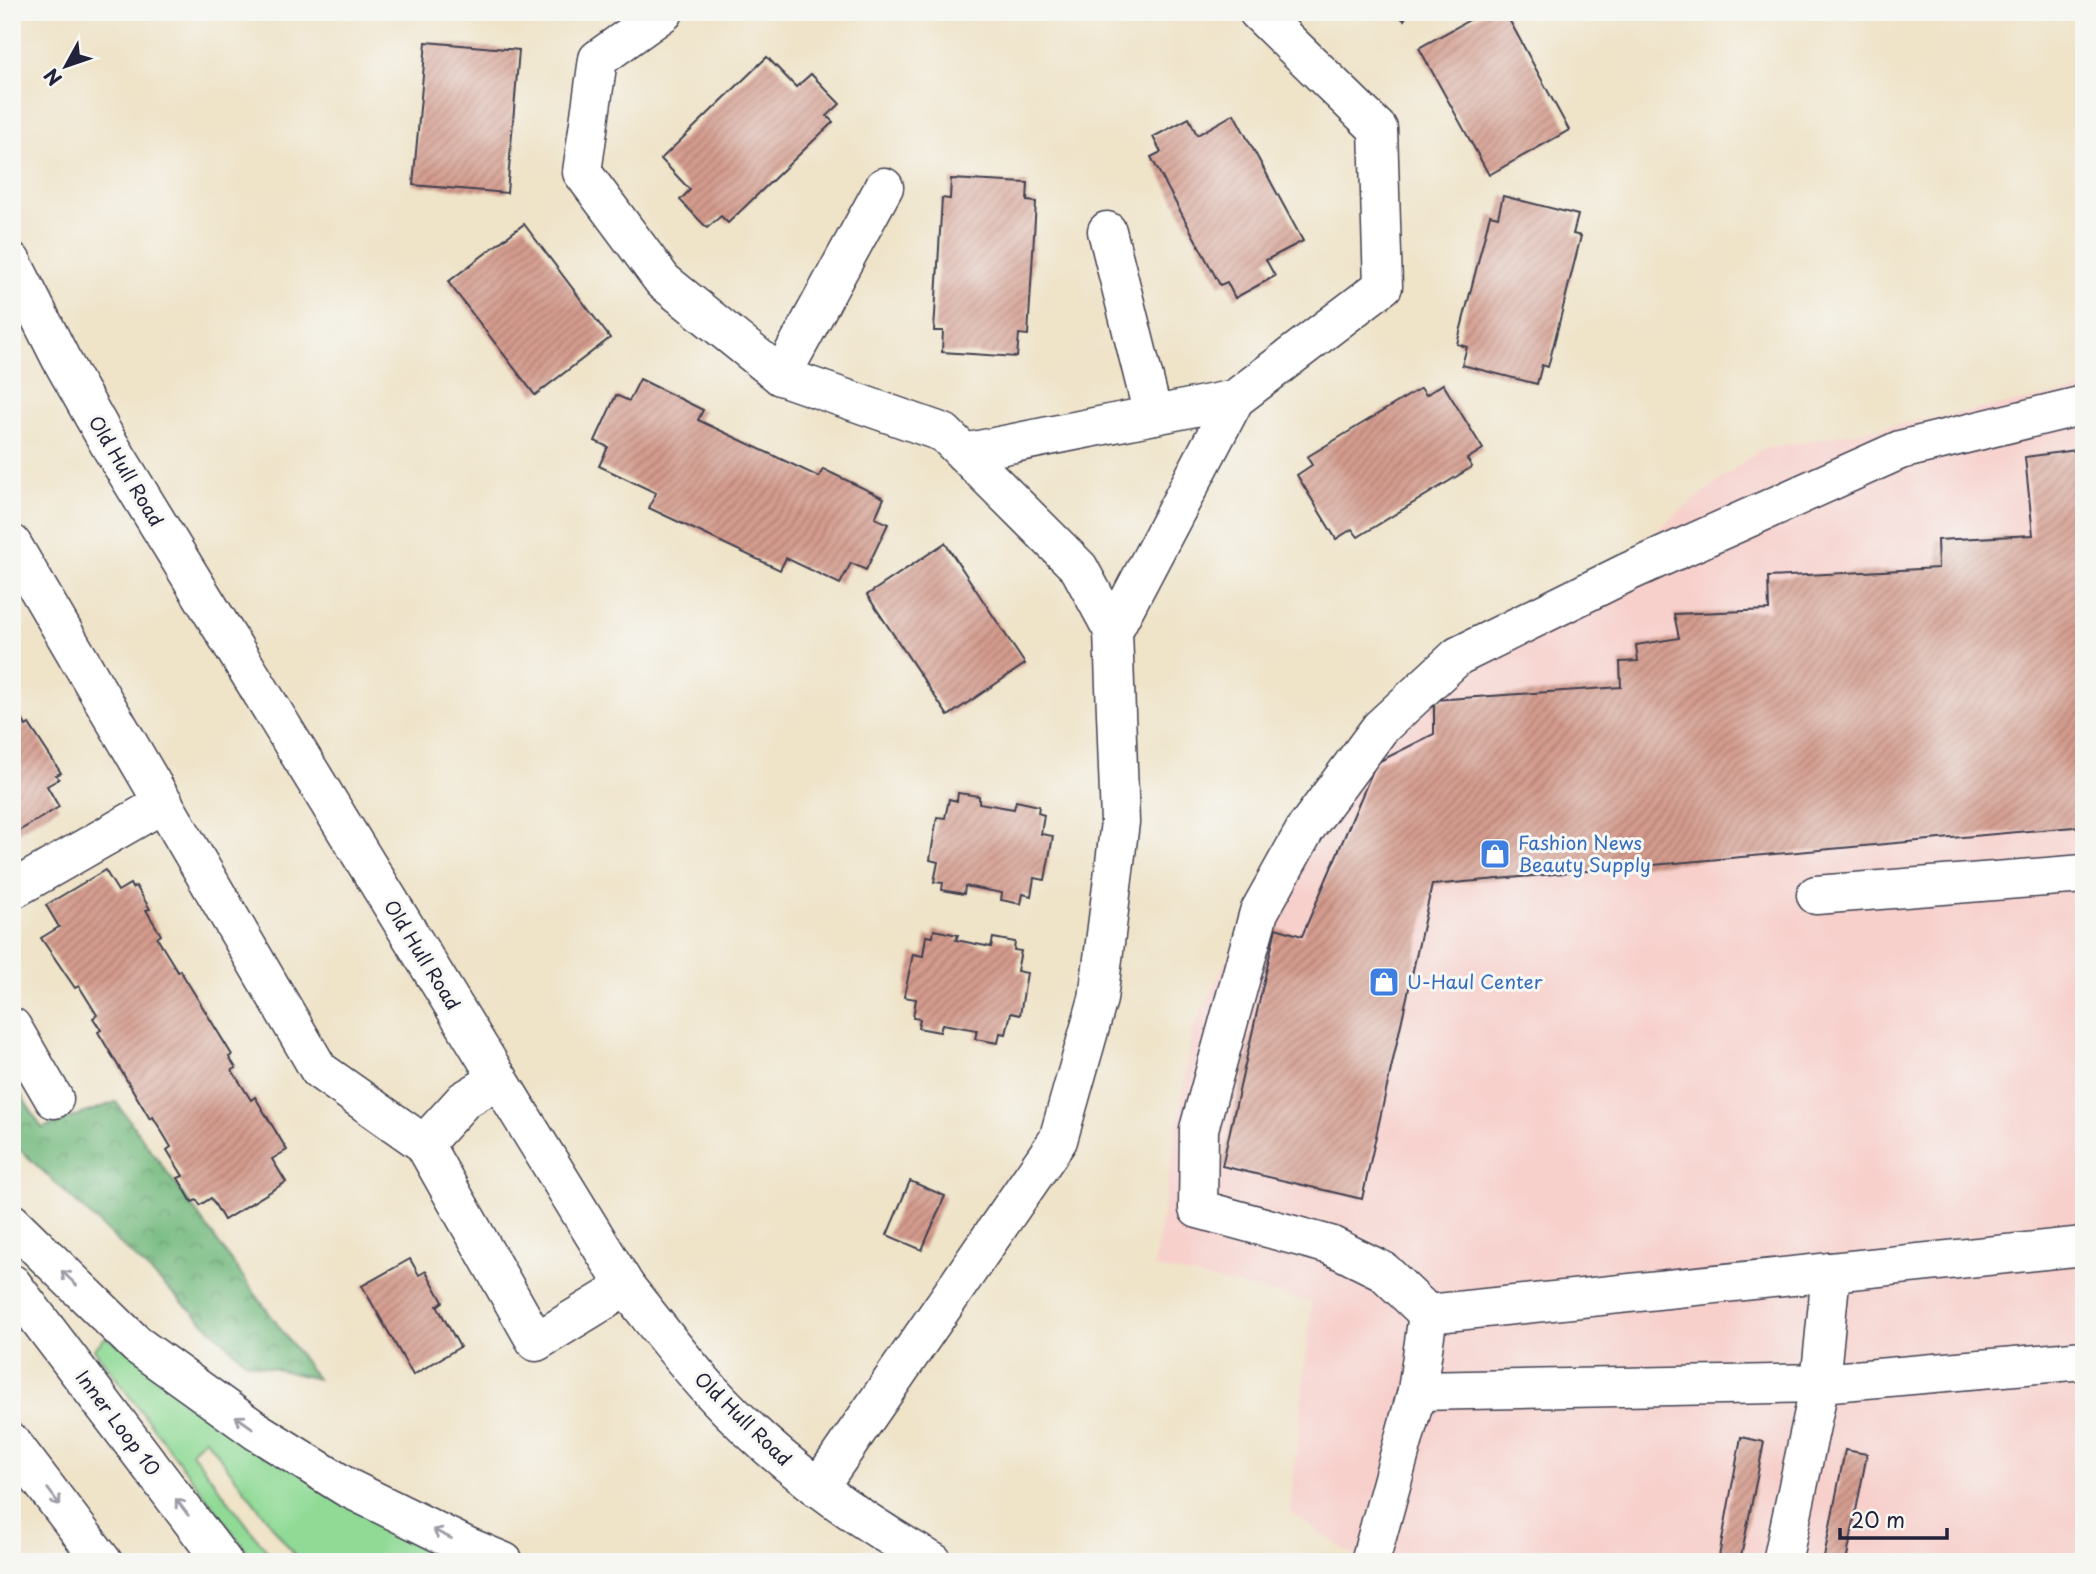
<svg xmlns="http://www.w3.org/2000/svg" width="2096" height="1574" font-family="'Playpen Sans',sans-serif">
<defs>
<pattern id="forest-crowns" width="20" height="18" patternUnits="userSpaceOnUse" patternTransform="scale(1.75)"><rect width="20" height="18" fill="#74ba7f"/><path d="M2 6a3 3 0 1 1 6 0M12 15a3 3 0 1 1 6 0" fill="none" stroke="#5f9769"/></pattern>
<pattern id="building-hatch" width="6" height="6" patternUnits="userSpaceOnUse" patternTransform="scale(1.75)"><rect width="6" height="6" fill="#d49b8d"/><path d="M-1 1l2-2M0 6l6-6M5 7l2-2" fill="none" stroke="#ac7e74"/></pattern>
</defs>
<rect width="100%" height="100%" fill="#f6f6f2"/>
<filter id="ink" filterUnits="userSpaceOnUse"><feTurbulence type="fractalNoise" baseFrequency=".0143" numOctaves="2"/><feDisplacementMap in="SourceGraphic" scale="14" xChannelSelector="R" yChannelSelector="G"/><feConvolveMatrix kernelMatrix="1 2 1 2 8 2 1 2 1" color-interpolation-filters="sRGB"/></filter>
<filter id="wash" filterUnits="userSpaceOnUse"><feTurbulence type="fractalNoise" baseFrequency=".00686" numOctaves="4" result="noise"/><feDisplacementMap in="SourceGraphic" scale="28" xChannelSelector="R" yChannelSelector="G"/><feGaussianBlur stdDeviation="1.57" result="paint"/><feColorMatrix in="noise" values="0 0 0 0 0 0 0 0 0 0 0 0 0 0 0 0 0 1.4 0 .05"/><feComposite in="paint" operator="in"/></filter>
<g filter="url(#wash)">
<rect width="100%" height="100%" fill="#efe3c8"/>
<!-- built -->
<path fill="#f7d0cc" d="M2084,390V1562H1363L1290,1512L1312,1302L1154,1267L1193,1028L1302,807L1759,450Z"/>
<!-- green -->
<path fill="#90da96" stroke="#597e68" stroke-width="2" d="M106,1337L467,1562H300L205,1438L191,1451L275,1562H255L94,1349Z"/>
<!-- forest -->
<path fill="url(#forest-crowns)" stroke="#4b6e5d" stroke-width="2" d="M12,1081L42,1128L116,1102L317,1379L246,1362L12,1142Z"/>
<g id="blocks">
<!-- building -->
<g fill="url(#building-hatch)">
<path d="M518,12H540L528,23Z"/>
<path d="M1393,12H1409L1404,20Z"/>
<path d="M1484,12H1505L1569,130L1489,175L1419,48Z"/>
<path d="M426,42L519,50L507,193L413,185Z"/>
<path d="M767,57L796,87L811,74L840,104L827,116L833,122L728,223L721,216L707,228L680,200L690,190L661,159Z"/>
<path d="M1234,114L1303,241L1266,260L1275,276L1235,298L1227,282L1220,285L1151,157L1161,152L1153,137L1189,118L1197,135Z"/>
<path d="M951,179L1028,183L1027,201L1036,202L1028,335L1019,334L1017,357L942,352L943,331H934L942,198L950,199Z"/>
<path d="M1503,196L1578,215L1573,234L1581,236L1548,367L1542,365L1537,384L1462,365L1467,347L1457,344L1490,215L1498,217Z"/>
<path d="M524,224L610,338L535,395L448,282Z"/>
<path d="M640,379L703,410L698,420L819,477L823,469L884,498L875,518L888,524L866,570L851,563L840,584L786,558L780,570L649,508L656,493L599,466L608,447L595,441L616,395L629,401Z"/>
<path d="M1443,384L1483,449L1467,459L1472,467L1358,537L1352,529L1336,539L1297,475L1312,465L1307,457L1421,388L1426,395Z"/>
<path d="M2084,449V826L1432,885L1362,1199L1222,1166L1276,928L1302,936L1376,763L1434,734V700L1621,687L1620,662L1638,661L1636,645L1679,638L1674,614L1769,610L1768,577L1938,568L1937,540L2033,535L2025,457Z"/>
<path d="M945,543L1025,664L948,716L867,595Z"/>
<path d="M12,701L26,726L29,724L61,773L56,775L59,779L47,786L59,807L12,835Z"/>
<path d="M958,793L979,796V803L1014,809L1016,801L1039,806L1038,813L1044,815L1041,834L1053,836L1045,880L1034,878L1031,896L1023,894L1021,904L1001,900L1002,893L965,886L964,894L942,890L943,883L934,882L938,862L930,860L937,817L945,818L949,799L957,801Z"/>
<path d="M105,870L118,891L130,884L132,888L136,886L150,909L146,910L161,935L157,938L178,972L180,970L232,1055L229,1057L236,1068L232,1070L251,1100L255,1097L287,1150L272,1159L286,1182L224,1220L211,1198L200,1205L197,1200L192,1202L178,1178L183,1176L167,1150L171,1147L153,1117L150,1119L98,1032L101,1030L93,1018L97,1015L79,986L75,988L41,938L59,927L46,905Z"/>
<path d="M934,930L958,935L956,940L991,947L993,938L1015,942L1014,950L1021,951L1017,971L1027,973L1020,1015L1011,1013L1006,1034L1000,1033L998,1043L975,1039L977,1030L942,1024L940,1032L918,1028L920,1019L913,1018L916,999L904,997L913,954L923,956L926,936L933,937Z"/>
<path d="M910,1181L945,1196L922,1250L887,1235Z"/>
<path d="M410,1259L419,1275L426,1271L443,1302L437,1306L460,1347L413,1375L362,1286Z"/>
<path d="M1741,1437L1764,1442L1740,1562H1718Z"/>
<path d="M1845,1450L1867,1454L1846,1562H1823Z"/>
</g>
</g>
</g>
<g filter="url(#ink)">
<use href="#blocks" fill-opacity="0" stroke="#413f50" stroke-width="2"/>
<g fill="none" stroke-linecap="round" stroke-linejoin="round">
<!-- minor casing -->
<g stroke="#413f50" stroke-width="41">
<g id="minor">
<path d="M664,12L598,59L582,172L663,281L781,376L944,433L1079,568L1113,631L1120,822L1098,999L1058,1140L818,1488"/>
<path d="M1107,231L1153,415"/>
<path d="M781,376L884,187"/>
<path d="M964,453L1235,399"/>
<path d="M12,544L319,1070L424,1144L536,1342L626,1287"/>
<path d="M1113,631L1235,399L1383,286L1378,129L1258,12"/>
<path d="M12,890L164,803"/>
<path d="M1816,895L2084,874"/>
<path d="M12,1027L54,1099"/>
<path d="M424,1144L464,1100L499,1079"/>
<path d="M1831,1272L1428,1314L1383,1271L1330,1245L1198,1209L1199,1129L1259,912L1306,828L1380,728L1458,656L1628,572L1900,450L2084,405"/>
<path d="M1417,1391L1820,1383L1831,1272L2084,1246"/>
<path d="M1370,1562L1417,1391L1428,1314"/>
<path d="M1782,1562L1820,1383L2084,1360"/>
</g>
</g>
<!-- major casing -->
<g stroke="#413f50" stroke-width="41">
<path id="major" d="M12,262L61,359L109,444L626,1287C654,1322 680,1357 710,1390C774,1460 850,1515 933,1562"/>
</g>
<!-- highway casing -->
<g stroke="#413f50" stroke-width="41">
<g id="highway">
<path d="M12,1223L137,1345L258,1432L346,1487L466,1546L504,1562"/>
<path d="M12,1284L223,1562"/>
<path d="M12,1443L103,1562"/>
</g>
</g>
<!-- minor -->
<use href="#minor" stroke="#fff" stroke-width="38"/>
<!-- major -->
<use href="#major" stroke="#fff" stroke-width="38"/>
<!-- highway -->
<use href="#highway" stroke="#fff" stroke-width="38"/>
</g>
<!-- one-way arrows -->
<defs><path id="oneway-shaft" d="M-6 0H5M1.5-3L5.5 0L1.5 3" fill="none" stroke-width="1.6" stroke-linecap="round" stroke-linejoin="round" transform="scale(1.75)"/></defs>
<g stroke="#9c9ca7">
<use href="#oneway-shaft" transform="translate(69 1278) rotate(-136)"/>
<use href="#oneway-shaft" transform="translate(244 1422) rotate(-145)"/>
<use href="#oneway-shaft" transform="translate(54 1497) rotate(53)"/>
<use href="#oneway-shaft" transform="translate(182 1507) rotate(-127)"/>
<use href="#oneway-shaft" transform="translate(442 1534) rotate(-154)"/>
</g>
</g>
<!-- icons -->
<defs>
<g id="shop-square" transform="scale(1.575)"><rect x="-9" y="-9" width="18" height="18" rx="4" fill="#3f7fe0" stroke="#f6f6f2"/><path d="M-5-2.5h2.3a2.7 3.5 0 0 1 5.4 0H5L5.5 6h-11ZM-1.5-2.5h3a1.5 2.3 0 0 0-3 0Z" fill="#fff"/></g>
</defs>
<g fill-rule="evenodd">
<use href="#shop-square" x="1495" y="854"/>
<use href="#shop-square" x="1384" y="982"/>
</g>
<g text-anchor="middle" stroke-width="6" stroke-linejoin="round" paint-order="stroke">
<!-- street labels -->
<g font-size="19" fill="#22223b" stroke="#f6f6f2">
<text transform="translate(126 471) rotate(59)" y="7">Old Hull Road</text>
<text transform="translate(422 955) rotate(58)" y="7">Old Hull Road</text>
<text transform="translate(743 1419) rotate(44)" y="7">Old Hull Road</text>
<text transform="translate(118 1423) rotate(53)" y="7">Inner Loop 10</text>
</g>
<!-- shop labels -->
<g font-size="19" fill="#366cbe" stroke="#f6f6f2" text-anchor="start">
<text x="1518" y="850">Fashion News<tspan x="1518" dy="22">Beauty Supply</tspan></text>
<text x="1407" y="989">U-Haul Center</text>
</g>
</g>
<!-- margin -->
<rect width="2096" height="1574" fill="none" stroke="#f6f6f2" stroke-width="42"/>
<!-- north arrow -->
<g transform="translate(66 66) rotate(230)" stroke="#f6f6f2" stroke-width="5" paint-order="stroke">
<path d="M0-5L12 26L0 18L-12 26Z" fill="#22223b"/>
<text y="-10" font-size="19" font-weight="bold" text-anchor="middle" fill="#22223b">N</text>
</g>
<!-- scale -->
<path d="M1840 1528v10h107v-10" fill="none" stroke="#22223b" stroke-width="3.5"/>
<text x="1851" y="1528" font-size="21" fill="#22223b" stroke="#f6f6f2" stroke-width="5" paint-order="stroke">20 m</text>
</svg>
